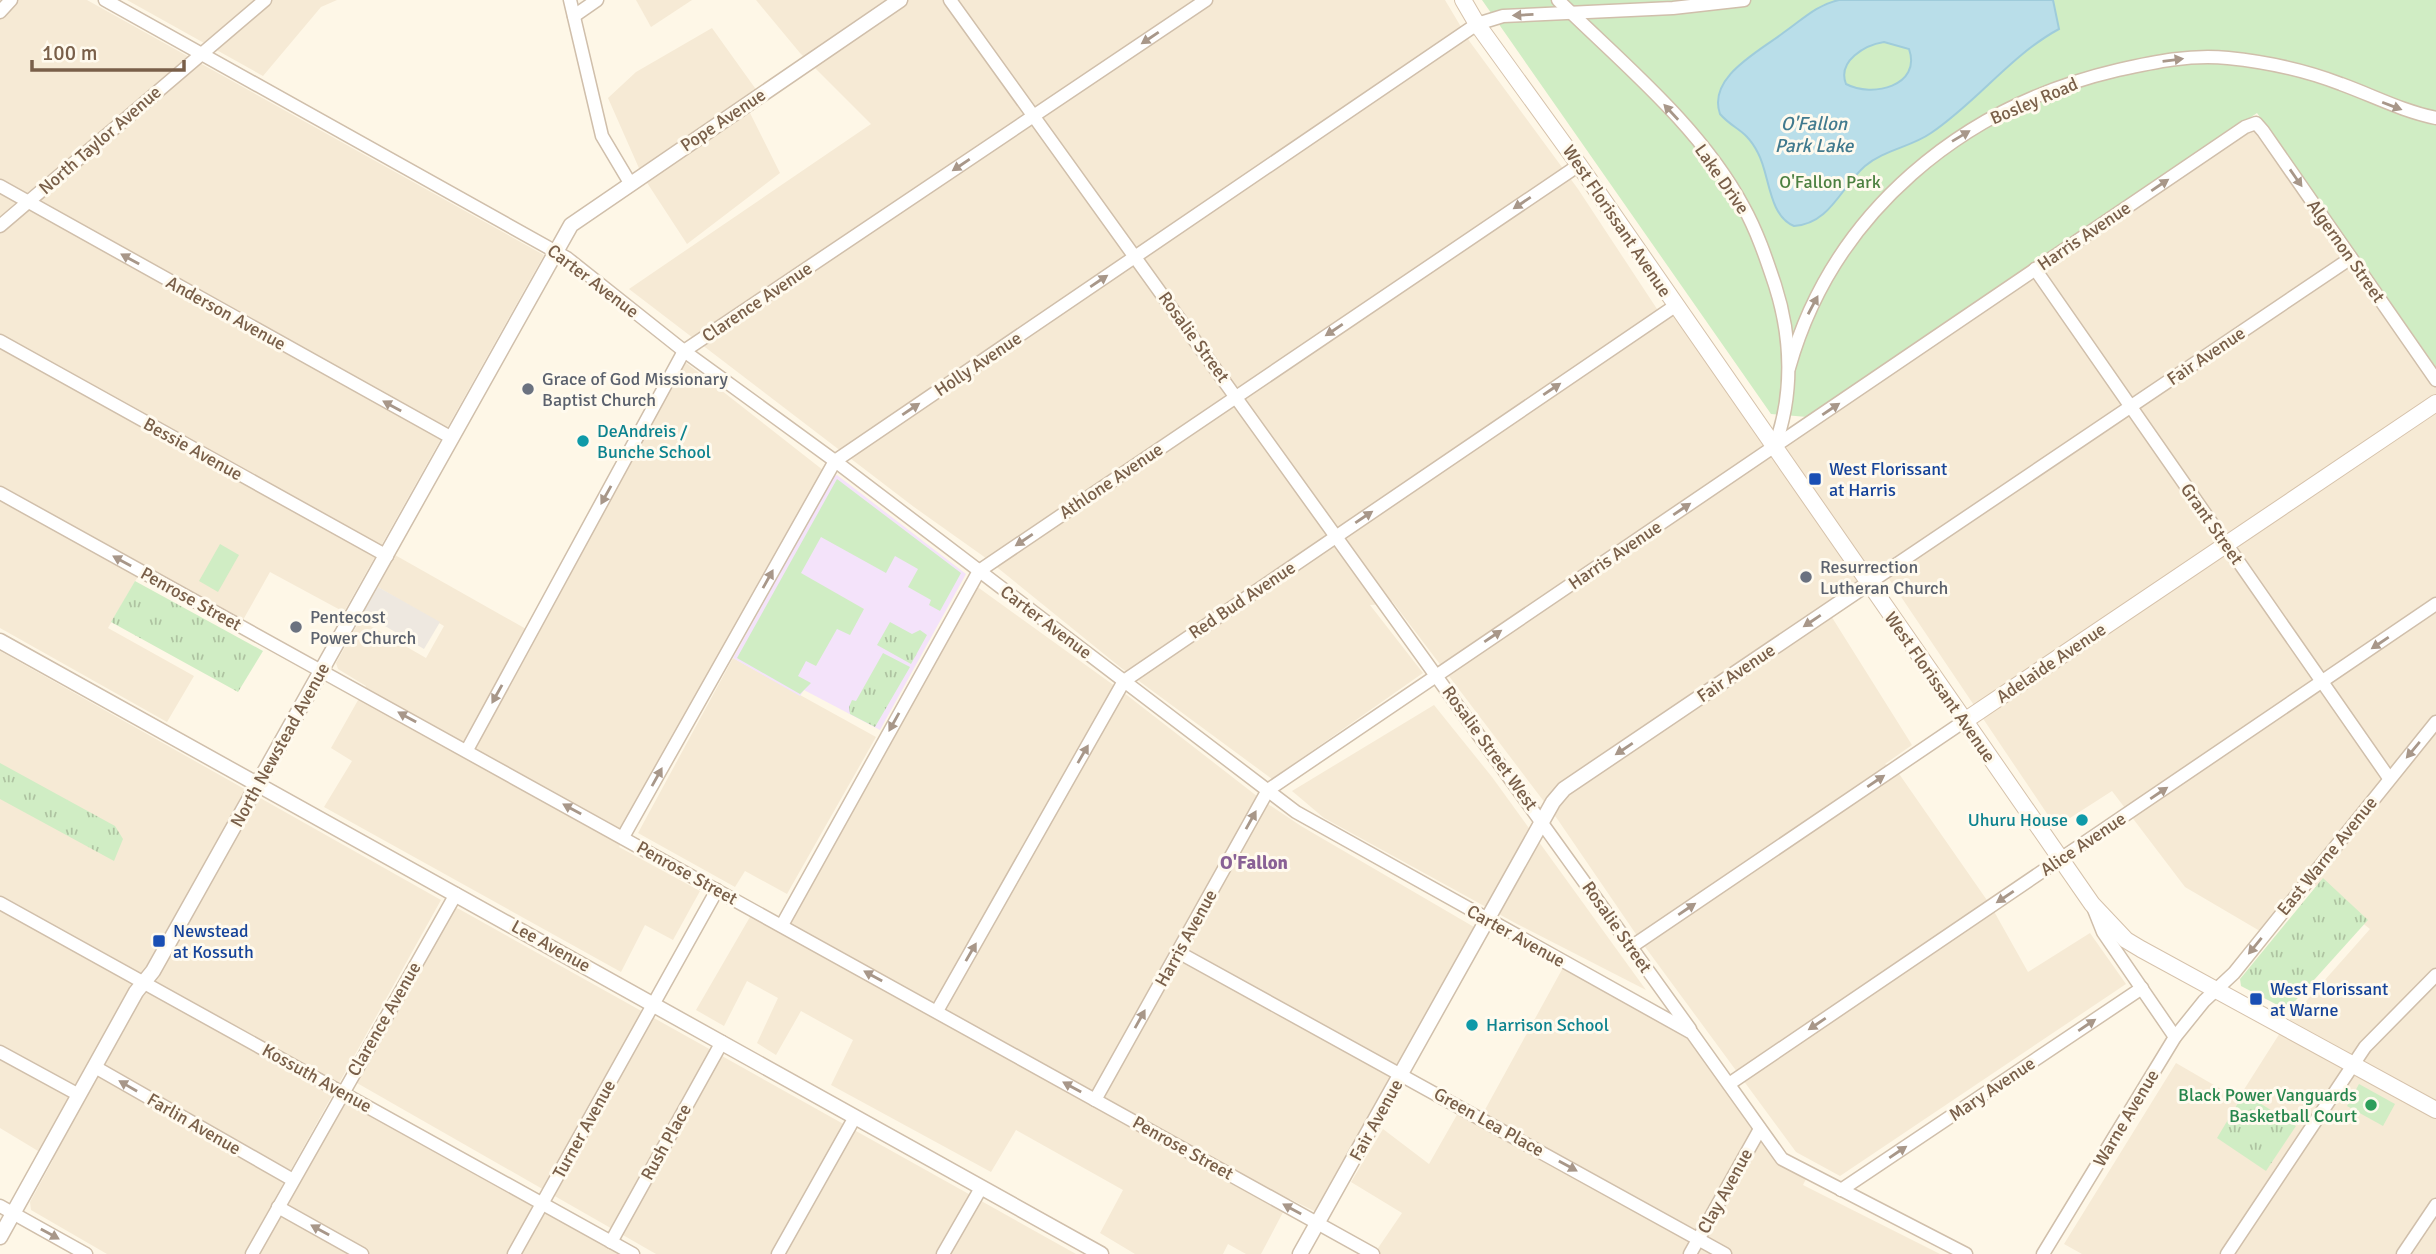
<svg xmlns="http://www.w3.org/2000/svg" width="2436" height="1254" font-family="Signika,sans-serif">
<defs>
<pattern id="grass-tufts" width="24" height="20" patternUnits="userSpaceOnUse" patternTransform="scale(1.75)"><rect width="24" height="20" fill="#d0edc4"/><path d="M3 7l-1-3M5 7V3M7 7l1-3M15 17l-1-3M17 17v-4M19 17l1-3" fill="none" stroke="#aec3a1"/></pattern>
</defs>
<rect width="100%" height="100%" fill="#fef7e7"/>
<!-- residential -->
<g fill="#f6ead5">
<path d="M0,0H87L544,255L344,612L270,572L243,620L144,566L108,628L194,676L167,722L0,628Z"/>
<path d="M127,0H337L321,7L263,76Z"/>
<path d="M636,0H692L651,27Z"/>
<path d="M756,0H1445L1470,42L1578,189L1659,312L1675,306L1774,448L2254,126L2436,380V722L2265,934L2185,887L2112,791L2056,827L1885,573L1828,611L1912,745L1885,764L1895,768L1991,906L2028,972L2090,933L2126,984L1840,1176L1796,1152L1640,940L1558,820L1392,601L1386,604L1370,605L1423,673L1272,779L1120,667L983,556L914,507L629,289L871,124L800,53Z"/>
<path d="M712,28L760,95L746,105L780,173L687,244L642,175L608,98L636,72Z"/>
<path d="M680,358L828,474L619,847L700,891L673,940L645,925L621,972L324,807L352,761L331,748L366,686L338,669L336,663L360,620L426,658L444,626L378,587L395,555L526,629Z"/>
<path d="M972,583L1119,689L1262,800L1301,826L1474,927L1316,1212L1290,1199L1261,1254H1246L1228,1244L1223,1254H1135L1100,1233L1123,1190L1016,1130L991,1172L831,1085L853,1040L801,1011L776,1055L757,1043L778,998L747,981L724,1026L696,1010L754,910L781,925Z"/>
<path d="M0,651L441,900L244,1254H107L31,1210L30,1202L53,1160L0,1128Z"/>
<path d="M733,658L876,737L787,894L745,871L735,887L638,833Z"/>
<path d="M1434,705L1492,777L1646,990L1517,924L1324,818L1292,791Z"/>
<path d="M2436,725V1254H2082L2064,1244L2176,1063L2238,1099L2285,1025L2370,929L2312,883Z"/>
<path d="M456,908L459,909L1076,1254H656L350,1079Z"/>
<path d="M1565,964L1692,1033L1760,1129L1809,1173L1803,1185L1940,1254H1374L1402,1213L1351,1182L1383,1129L1429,1164L1462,1106L1481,1117Z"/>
<path d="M342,1092L633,1254H252Z"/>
</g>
<!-- industrial -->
<path fill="#eee8e0" d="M378,587L440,622L424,649L363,613Z"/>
<!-- education -->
<path fill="#f4e3fa" d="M837,475L966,574L880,730L804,690L800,696L733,658L833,477Z"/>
<!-- grass -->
<g fill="url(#grass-tufts)">
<path d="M135,581L263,651L238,692L111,622Z"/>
<path d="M890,622L912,634L920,630L927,635L911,664L877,645Z"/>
<path d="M883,653L910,667L875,727L850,714L849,707L852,700L856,701Z"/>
<path d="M0,763L115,826L123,839L114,861L0,799Z"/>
<path d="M2323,878L2368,920L2287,1010L2241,986L2240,979Z"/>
<path d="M2244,1093L2296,1126L2266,1171L2217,1138Z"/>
</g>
<!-- green -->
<g fill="#d0edc4">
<path d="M1482,0H2436V367L2257,113L1807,417L1771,414Z"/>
<path d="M837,479L961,573L940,611L929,605L931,600L908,587L918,569L895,556L886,573L821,537L801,573L864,609L850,635L837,629L816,666L806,661L798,676L811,683L800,694L737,658Z"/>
<path d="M220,544L239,555L218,592L199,581Z"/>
<path d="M2359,1084L2395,1104L2383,1126L2347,1106Z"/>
</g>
<!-- water -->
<path fill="#b9dee9" stroke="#9fccdb" stroke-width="2" fill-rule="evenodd" d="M1839,0H2053L2059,29C2011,55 1977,102 1931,133C1911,147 1884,150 1865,166C1841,187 1830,224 1794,226C1768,215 1770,175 1758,153C1746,129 1734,130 1720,114C1707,77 1760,51 1783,33C1802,20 1816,5 1839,0ZM1884,42L1909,49C1922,86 1872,98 1846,84C1837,61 1865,45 1884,42Z"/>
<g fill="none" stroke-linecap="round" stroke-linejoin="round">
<!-- minor casing -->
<g stroke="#d0bfab" stroke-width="15">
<g id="minor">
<path d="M105,0L567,258L684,351L835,461L1296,812L1692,1033L1782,1159L1966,1254"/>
<path d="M570,0L602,136L630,183"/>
<path d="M950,0L1690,1029"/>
<path d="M1558,0C1622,63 1700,126 1743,206C1757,231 1766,258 1775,285C1792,338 1794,395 1774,448"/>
<path d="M0,12L11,0"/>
<path d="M574,16L597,0"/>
<path d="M0,186L452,438"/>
<path d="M0,226L265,0"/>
<path d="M2035,269L2389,778"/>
<path d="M0,341L387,556"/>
<path d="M1789,368C1833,212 1963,106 2118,70C2154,62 2191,54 2228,58C2267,62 2305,70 2341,84C2374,96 2402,111 2436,118"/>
<path d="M0,493L1373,1254"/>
<path d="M1869,583L2351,258"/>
<path d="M467,750L684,351L1206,0"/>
<path d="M623,837L835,461L1477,24L1503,16L1673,8L1744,0"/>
<path d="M0,903L633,1254"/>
<path d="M2093,907L2103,932L2175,1037"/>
<path d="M782,925L979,571L1579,165"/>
<path d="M1631,947L1963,722"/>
<path d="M1178,952L1725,1254"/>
<path d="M937,1011L1124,681L1675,306"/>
<path d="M0,1052L79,1095"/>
<path d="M95,1067L293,1180"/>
<path d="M1729,1084L2436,604"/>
<path d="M1095,1100L1268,790L2245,127L2256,123L2263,131L2436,380"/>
<path d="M1841,1190L2142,988"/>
<path d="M0,1206L86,1254"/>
<path d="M278,1207L362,1254"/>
<path d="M611,1242L722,1042"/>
<path d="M252,1254L456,894"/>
<path d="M514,1254L717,890"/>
<path d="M778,1254L855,1117"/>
<path d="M943,1254L981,1188"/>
<path d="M1690,1254L1760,1129"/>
<path d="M2043,1254L2175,1037L2204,1001L2234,973L2436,722"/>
<path d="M2227,1254L2365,1047L2436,975"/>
<path d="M2403,1254L2436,1205"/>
</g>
</g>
<!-- tertiary casing -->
<g stroke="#d0bfab" stroke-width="17">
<g id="tertiary">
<path d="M0,641L1101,1254"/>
<path d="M0,1237L136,992L153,971L571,225L900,0"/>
<path d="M1300,1254L1553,802L1564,789L1869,583"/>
</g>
</g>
<!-- secondary casing -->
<g stroke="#d6c2ab" stroke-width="18">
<g id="secondary">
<path d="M1463,0L1477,24L1579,165L2092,904L2126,940L2141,949L2436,1110"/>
<path d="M1963,722L2436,403"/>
</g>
</g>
<!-- minor -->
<use href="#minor" stroke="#fff" stroke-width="12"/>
<!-- tertiary -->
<use href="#tertiary" stroke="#fff" stroke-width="14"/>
<!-- secondary -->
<use href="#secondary" stroke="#fff" stroke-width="16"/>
</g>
<!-- one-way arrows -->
<defs><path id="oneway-solid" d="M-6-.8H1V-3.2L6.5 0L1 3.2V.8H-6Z" transform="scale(1.75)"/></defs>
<g fill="#a89789">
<use href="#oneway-solid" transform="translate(1523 15) rotate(177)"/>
<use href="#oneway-solid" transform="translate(1150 38) rotate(146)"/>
<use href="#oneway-solid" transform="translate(2173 60) rotate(-7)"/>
<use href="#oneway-solid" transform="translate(2392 106) rotate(21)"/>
<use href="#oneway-solid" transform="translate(1671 112) rotate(-133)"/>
<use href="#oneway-solid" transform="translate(1961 136) rotate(-31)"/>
<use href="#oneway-solid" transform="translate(961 165) rotate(146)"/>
<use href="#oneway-solid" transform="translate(2296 178) rotate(55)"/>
<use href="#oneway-solid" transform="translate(2160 185) rotate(-34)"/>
<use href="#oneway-solid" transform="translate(1522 203) rotate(146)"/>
<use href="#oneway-solid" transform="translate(130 259) rotate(-151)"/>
<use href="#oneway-solid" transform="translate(1099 281) rotate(-34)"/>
<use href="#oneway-solid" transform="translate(1813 305) rotate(-62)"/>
<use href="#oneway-solid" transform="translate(1334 330) rotate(146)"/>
<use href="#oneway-solid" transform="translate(1552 389) rotate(-34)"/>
<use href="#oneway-solid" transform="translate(392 406) rotate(-151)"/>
<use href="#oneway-solid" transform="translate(911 409) rotate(-34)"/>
<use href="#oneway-solid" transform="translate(1831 409) rotate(-34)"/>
<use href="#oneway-solid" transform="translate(606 495) rotate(119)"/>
<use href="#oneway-solid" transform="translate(1682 509) rotate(-34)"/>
<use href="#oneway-solid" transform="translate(1364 517) rotate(-34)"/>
<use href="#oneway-solid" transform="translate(1024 540) rotate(146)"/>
<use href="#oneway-solid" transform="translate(122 561) rotate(-151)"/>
<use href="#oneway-solid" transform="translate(768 579) rotate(-61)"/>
<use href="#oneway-solid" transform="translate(1812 621) rotate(146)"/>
<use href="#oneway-solid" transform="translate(1493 636) rotate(-34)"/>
<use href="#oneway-solid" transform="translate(2380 643) rotate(146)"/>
<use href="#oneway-solid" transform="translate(497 694) rotate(119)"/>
<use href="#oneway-solid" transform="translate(407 717) rotate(-151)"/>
<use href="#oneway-solid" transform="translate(894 722) rotate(119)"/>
<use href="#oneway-solid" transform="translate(1624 749) rotate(146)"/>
<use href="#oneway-solid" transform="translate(2413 750) rotate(130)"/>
<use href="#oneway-solid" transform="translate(1083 754) rotate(-60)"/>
<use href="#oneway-solid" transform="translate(657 777) rotate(-61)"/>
<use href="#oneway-solid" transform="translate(1876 781) rotate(-34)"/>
<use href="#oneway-solid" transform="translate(2159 793) rotate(-34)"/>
<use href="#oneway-solid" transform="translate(572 809) rotate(-151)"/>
<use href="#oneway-solid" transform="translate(1251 820) rotate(-61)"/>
<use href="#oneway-solid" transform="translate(2005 897) rotate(146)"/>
<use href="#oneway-solid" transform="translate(1687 909) rotate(-34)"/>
<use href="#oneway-solid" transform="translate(2255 946) rotate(129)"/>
<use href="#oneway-solid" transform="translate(971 952) rotate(-60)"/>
<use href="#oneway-solid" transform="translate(873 976) rotate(-151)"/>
<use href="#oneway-solid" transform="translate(1140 1019) rotate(-61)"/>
<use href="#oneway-solid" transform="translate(1817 1024) rotate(146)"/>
<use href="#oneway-solid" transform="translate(2087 1025) rotate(-34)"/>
<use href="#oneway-solid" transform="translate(128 1086) rotate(-150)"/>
<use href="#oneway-solid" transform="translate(1072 1087) rotate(-151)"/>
<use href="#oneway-solid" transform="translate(1898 1152) rotate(-34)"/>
<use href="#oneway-solid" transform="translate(1568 1166) rotate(29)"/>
<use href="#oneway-solid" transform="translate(1292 1209) rotate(-151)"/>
<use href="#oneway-solid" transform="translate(320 1230) rotate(-151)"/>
<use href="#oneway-solid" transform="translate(50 1234) rotate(29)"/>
</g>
<!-- markers -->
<g fill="#6b7280" stroke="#fffaee" stroke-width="2.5">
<circle cx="528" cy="389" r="7"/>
<circle cx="1806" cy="577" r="7"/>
<circle cx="296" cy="627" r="7"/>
</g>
<g fill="#0f9aa8" stroke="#fffaee" stroke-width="2.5">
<circle cx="583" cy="441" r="7"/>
<circle cx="2082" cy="820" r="7"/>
<circle cx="1472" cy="1025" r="7"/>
</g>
<g fill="#1a4fb4" stroke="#fffaee" stroke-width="2.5">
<rect x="1808" y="472" width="14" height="14" rx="3.5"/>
<rect x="152" y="934" width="14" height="14" rx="3.5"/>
<rect x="2249" y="992" width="14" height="14" rx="3.5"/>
</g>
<circle fill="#2e9e5b" stroke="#fffaee" stroke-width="2.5" cx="2371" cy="1105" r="7"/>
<g text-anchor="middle" stroke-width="6" stroke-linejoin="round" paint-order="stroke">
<!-- street labels -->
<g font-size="18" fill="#795f49" stroke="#fffaee">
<text transform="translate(2034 101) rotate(-23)" y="6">Bosley Road</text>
<text transform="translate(723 120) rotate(-34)" y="6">Pope Avenue</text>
<text transform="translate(100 140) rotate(-41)" y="6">North Taylor Avenue</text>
<text transform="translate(1722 179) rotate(55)" y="6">Lake Drive</text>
<text transform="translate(1617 221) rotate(56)" y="6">West Florissant Avenue</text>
<text transform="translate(2084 236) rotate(-34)" y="6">Harris Avenue</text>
<text transform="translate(2346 251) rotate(55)" y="6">Algernon Street</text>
<text transform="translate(593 281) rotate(37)" y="6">Carter Avenue</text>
<text transform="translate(757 302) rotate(-34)" y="6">Clarence Avenue</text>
<text transform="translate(226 313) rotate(29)" y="6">Anderson Avenue</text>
<text transform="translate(1194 337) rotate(54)" y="6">Rosalie Street</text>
<text transform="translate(2206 356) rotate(-34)" y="6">Fair Avenue</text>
<text transform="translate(978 364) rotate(-34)" y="6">Holly Avenue</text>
<text transform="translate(193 449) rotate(29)" y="6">Bessie Avenue</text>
<text transform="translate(1111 481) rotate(-34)" y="6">Athlone Avenue</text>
<text transform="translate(2212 524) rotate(55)" y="6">Grant Street</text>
<text transform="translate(1615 555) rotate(-34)" y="6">Harris Avenue</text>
<text transform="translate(191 599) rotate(29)" y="6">Penrose Street</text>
<text transform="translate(1242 600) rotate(-34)" y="6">Red Bud Avenue</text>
<text transform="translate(1046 622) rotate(37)" y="6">Carter Avenue</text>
<text transform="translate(2051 663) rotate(-34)" y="6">Adelaide Avenue</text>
<text transform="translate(1736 673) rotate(-34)" y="6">Fair Avenue</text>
<text transform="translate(1940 687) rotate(55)" y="6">West Florissant Avenue</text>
<text transform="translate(280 745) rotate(-61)" y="6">North Newstead Avenue</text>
<text transform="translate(1490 748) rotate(54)" y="6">Rosalie Street West</text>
<text transform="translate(2083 844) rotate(-34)" y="6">Alice Avenue</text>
<text transform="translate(2327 856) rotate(-51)" y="6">East Warne Avenue</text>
<text transform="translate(687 873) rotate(29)" y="6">Penrose Street</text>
<text transform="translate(1617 927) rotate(55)" y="6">Rosalie Street</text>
<text transform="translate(1516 936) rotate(29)" y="6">Carter Avenue</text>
<text transform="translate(1186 938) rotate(-61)" y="6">Harris Avenue</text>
<text transform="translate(551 946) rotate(29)" y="6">Lee Avenue</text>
<text transform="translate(384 1019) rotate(-60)" y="6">Clarence Avenue</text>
<text transform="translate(317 1078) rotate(29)" y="6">Kossuth Avenue</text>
<text transform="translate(1992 1089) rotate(-34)" y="6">Mary Avenue</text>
<text transform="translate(2126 1118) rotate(-59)" y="6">Warne Avenue</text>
<text transform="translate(1376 1120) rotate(-61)" y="6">Fair Avenue</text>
<text transform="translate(1489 1122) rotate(29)" y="6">Green Lea Place</text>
<text transform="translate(194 1124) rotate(30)" y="6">Farlin Avenue</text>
<text transform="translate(584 1129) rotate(-61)" y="6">Turner Avenue</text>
<text transform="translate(666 1142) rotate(-61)" y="6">Rush Place</text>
<text transform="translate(1183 1148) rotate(29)" y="6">Penrose Street</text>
<text transform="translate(1725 1191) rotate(-61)" y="6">Clay Avenue</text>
</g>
<!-- park labels -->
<g font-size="18" fill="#4c8040" stroke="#fffaee">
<text x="1830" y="188">O'Fallon Park</text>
</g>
<!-- worship labels -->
<g font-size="18" fill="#5b616d" stroke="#fffaee" text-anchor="start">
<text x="542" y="385">Grace of God Missionary<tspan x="542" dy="21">Baptist Church</tspan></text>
<text x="1820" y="573">Resurrection<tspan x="1820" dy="21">Lutheran Church</tspan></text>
<text x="310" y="623">Pentecost<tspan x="310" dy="21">Power Church</tspan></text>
</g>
<!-- culture labels -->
<g font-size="18" fill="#0d838f" stroke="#fffaee" text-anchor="start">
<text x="597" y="437">DeAndreis /<tspan x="597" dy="21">Bunche School</tspan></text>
<text x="2068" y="826" text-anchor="end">Uhuru House</text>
<text x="1486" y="1031">Harrison School</text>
</g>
<!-- transit labels -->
<g font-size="18" fill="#164399" stroke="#fffaee" text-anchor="start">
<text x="1829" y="475">West Florissant<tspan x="1829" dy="21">at Harris</tspan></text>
<text x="173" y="937">Newstead<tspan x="173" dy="21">at Kossuth</tspan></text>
<text x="2270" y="995">West Florissant<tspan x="2270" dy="21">at Warne</tspan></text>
</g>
<!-- leisure labels -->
<g font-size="18" fill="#27864d" stroke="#fffaee" text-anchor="end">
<text x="2357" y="1101">Black Power Vanguards<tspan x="2357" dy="21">Basketball Court</tspan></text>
</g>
<!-- water labels -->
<g font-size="19" font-style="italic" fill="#417a8e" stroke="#fffaee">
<text x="1814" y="130">O'Fallon<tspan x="1814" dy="22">Park Lake</tspan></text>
</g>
<!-- neighbourhood labels -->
<g font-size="19" font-weight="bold" fill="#896196" stroke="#fffaee">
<text x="1254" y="869">O'Fallon</text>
</g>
</g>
<!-- scale -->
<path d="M32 60v10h152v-10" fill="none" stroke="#795f49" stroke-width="3.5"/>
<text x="42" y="60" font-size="21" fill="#795f49" stroke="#fffaee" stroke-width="5" paint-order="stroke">100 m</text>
</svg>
